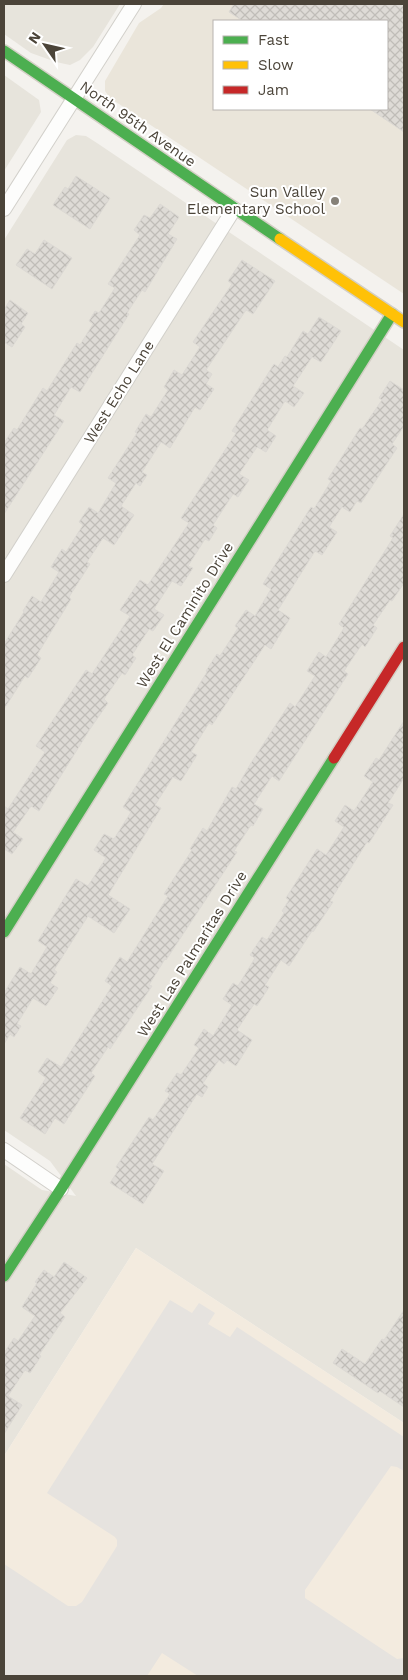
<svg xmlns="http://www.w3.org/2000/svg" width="408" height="1680" font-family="'Work Sans',sans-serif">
<defs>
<pattern id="building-cross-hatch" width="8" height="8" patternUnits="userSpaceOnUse" patternTransform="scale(1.25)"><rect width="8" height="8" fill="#dedbd6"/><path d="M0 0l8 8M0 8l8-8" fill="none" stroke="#c0bdb8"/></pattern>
</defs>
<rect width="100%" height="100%" fill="#f4f2ee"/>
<!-- residential -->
<g fill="#e7e4dc">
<path d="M4,4H120L93,47L80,60L70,65L56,62L31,53L4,34Z"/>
<path d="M4,75L39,100L41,112L4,171Z"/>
<path d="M76,135L86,136L97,143L404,350V1423L136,1248L4,1456V1164L42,1190L76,1196L50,1161L4,1130V240L67,140Z"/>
</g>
<!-- commercial -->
<path fill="#f3ebdf" d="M136,1248L404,1423V1676H4V1456Z"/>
<!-- education -->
<path fill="#eae5da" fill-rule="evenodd" d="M164,4H404V294L110,98L105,91V81L139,23L161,8ZM214,21H387V109H214Z"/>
<!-- parking -->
<path fill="#e6e3df" d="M170,1300L192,1313L199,1303L215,1313L208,1324L230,1337L237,1327L404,1437V1471L397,1467L391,1466L305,1590V1598L397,1659L404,1658V1676H198L162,1653L147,1676H4V1564L68,1606H76L82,1602L117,1546V1540L115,1537L47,1493Z"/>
<!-- building -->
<g fill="url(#building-cross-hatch)" stroke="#dcd9d4">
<path d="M234,4H404V132L370,109H387V21H243L229,12Z"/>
<path d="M76,176L110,198L90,229L53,205L65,187L68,189Z"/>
<path d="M160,204L179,217L168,234L177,239L145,292L142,290L127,313L129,314L80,392L71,387L54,415L64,421L4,514V443L14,428L17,430L43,388L47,391L77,343L80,345L93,324L89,321L95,311L99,313L115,288L108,284L140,235L134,230L144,215L150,218Z"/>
<path d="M44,240L72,258L52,289L16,265L27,249L35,254Z"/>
<path d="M242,260L275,281L253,314L246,310L206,370L212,374L206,384L214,389L200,410L195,407L170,448L161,442L142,472L147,475L140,486L136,483L121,506L134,515L114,545L103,538L87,562L90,564L69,597L71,599L37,655L41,658L28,678L25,676L4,709V644L24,612L23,611L32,596L41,602L59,572L51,567L62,549L66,552L83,525L79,522L89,507L98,513L116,483L108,478L137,433L135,432L146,414L151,417L168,390L164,387L174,370L182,375L200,347L193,342L232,284L228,281Z"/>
<path d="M10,300L28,313L21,324L25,327L12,347L4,342V310Z"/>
<path d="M319,317L341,331L321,362L312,357L293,386L304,393L294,407L285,401L267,430L276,436L266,452L257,447L239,474L249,480L238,497L233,494L213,525L217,528L209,541L205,539L188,566L193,568L181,586L172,581L154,609L164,615L153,631L149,629L132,655L136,658L125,675L122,673L104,699L108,703L90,729L39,811L31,806L13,832L23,839L12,854L4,849V806L8,809L45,752L36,746L86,670L92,674L130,616L120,610L140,580L148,585L189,523L181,518L236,433L232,431L274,364L278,367L285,356L287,357L303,331L308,334Z"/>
<path d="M390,381L404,390V426L392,444L397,448L361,503L357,501L350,512L342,507L329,527L337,532L322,555L315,551L278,610L290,618L271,649L265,645L212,725L209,723L191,752L197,755L181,781L173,777L155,805L161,808L108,895L130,909L114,933L88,916L54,970L57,972L50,983L58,988L46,1006L33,998L17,1024L21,1026L14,1037L10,1034L4,1044V993L20,967L31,974L47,947L38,941L76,879L88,886L106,858L94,850L104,834L114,839L131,812L123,807L207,672L206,671L217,654L220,656L238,628L235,626L246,610L255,616L271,589L263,584L311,507L314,509L331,481L328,479L360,428L362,429L382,400L379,398Z"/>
<path d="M404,514V583L392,601L390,600L373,625L377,628L365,647L362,644L344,671L348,674L279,781L272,776L254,804L263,809L253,826L251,825L234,851L237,852L166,960L165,959L149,985L152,986L110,1049L108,1047L91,1073L95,1076L64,1124L55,1118L45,1134L20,1118L46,1078L38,1072L47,1058L61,1067L112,986L105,981L120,957L127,962L168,896L164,894L192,850L190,849L203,828L207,831L232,787L236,789L251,763L290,703L295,707L315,676L307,671L319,652L326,657L344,628L339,624L393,538L390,536Z"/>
<path d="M404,721V778L388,803L393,805L369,843L367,842L330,901L333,902L313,932L312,931L289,966L281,960L265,985L269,987L257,1006L254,1004L237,1030L252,1040L236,1066L227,1060L224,1064L219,1060L203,1083L208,1087L202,1097L197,1094L152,1164L164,1171L143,1204L110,1183L119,1169L116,1167L149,1117L153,1120L170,1094L165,1091L177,1073L181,1075L199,1048L194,1045L204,1029L213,1036L232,1005L223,999L233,983L238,986L255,958L250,955L262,937L267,940L284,913L282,911L289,900L286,898L317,849L326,855L344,827L335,821L345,805L354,811L373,782L364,776L376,758L379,760Z"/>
<path d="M64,1262L87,1278L60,1313L65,1317L39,1355L41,1356L30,1373L25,1370L8,1396L22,1405L4,1434V1353L14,1338L18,1341L35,1316L22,1307L37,1283L35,1282L44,1270L54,1277Z"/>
<path d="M404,1310V1407L380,1391L378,1393L333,1363L342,1349L365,1364L382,1339L384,1340Z"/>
</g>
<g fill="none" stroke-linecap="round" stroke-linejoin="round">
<!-- street casing -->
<g stroke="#d2d0cb" stroke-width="16">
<g id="street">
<path d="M4,209L134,4"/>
<path d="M4,575L234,209"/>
<path d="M4,1150L61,1189"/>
</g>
</g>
<!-- fast casing -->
<g stroke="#d3cfc5" stroke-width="14">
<g id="fast">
<path d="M4,51L280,239"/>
<path d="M4,932L392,314"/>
<path d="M4,1276L61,1189L334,758"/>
</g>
</g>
<!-- slow casing -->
<g stroke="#d3cfc5" stroke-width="14">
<path id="slow" d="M280,239L404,322"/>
</g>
<!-- jam casing -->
<g stroke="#d3cfc5" stroke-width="14">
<path id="jam" d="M334,758L404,647"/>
</g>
<!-- street -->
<use href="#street" stroke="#fdfdfc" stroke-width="14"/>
<!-- fast -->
<use href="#fast" stroke="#4caf50" stroke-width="11"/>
<!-- slow -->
<use href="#slow" stroke="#ffc107" stroke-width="11"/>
<!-- jam -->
<use href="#jam" stroke="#c62828" stroke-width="11"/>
</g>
<!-- markers -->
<circle fill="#868178" stroke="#fff" stroke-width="2" cx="335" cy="201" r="5"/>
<g text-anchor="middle" stroke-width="4" stroke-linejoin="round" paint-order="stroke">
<!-- street labels -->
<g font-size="15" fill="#4b4439" stroke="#fff">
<text transform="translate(138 124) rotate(35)" y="5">North 95th Avenue</text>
<text transform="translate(119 392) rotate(-58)" y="5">West Echo Lane</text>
<text transform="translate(185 615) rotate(-58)" y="5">West El Caminito Drive</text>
<text transform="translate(192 954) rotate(-58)" y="5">West Las Palmaritas Drive</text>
</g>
<!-- poi labels -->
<g font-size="15" fill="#4b4439" stroke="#fff" text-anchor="end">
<text x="325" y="197">Sun Valley<tspan x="325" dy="17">Elementary School</tspan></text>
</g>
</g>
<!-- border -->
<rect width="408" height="1680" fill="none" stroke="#4b4439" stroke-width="10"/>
<!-- legend -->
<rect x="213" y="20" width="175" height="90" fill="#ffffff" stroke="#b7b4b0"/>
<rect x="223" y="36" width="25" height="8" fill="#4caf50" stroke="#b7b4b0"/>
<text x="258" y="45" font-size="15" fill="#4b4439">Fast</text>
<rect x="223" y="61" width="25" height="8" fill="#ffc107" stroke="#b7b4b0"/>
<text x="258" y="70" font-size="15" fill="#4b4439">Slow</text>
<rect x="223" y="86" width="25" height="8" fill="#c62828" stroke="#b7b4b0"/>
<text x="258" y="95" font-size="15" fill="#4b4439">Jam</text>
<!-- north arrow -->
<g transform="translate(45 45) rotate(304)" stroke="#ffffff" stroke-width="4" paint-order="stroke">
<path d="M0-4L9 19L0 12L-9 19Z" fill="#4b4439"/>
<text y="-8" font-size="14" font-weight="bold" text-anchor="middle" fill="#4b4439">N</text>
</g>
</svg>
